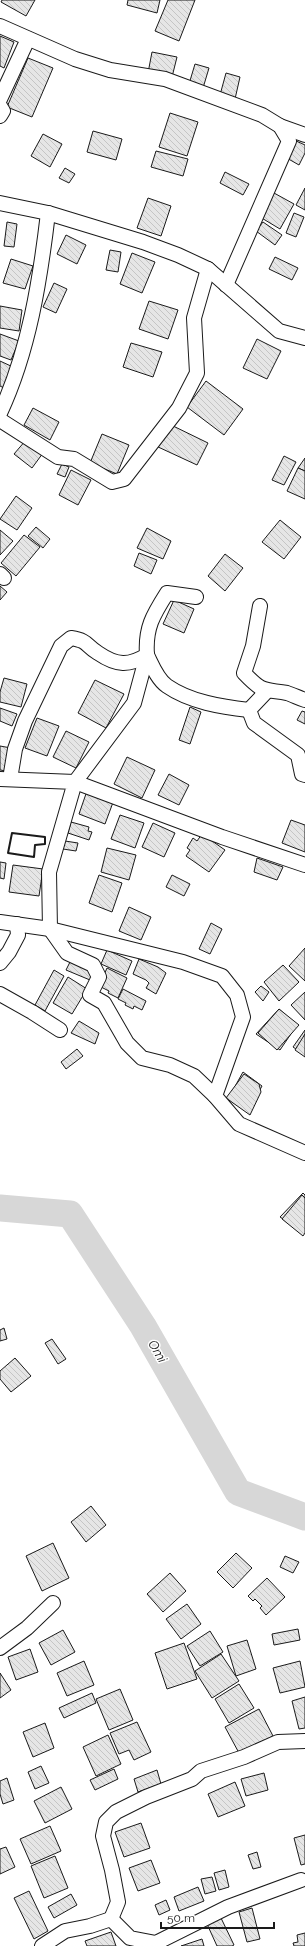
<svg xmlns="http://www.w3.org/2000/svg" width="305" height="1946" font-family="Raleway,sans-serif">
<defs>
<pattern id="building-back-hatch" width="6" height="6" patternUnits="userSpaceOnUse"><rect width="6" height="6" fill="#e6e6e6"/><path d="M-1 5l2 2M0 0l6 6M5-1l2 2" fill="none" stroke="#c5c5c5"/></pattern>
</defs>
<rect width="100%" height="100%" fill="#fff"/>
<g fill="none" stroke-linecap="round" stroke-linejoin="round">
<!-- river -->
<path stroke="#d7d7d7" stroke-width="27" d="M0,1208L70,1214L143,1326L238,1492L305,1517"/>
</g>
<!-- building -->
<g fill="url(#building-back-hatch)" stroke="#1a1a1a">
<path d="M2,0H35L26,16L1,2Z"/>
<path d="M128,0H160L157,13L127,5Z"/>
<path d="M168,0H195L179,41L155,31Z"/>
<path d="M0,36L14,42L4,68L0,66Z"/>
<path d="M152,52L177,57L172,77L148,73Z"/>
<path d="M28,58L53,68L32,117L7,107Z"/>
<path d="M195,64L209,68L203,88L189,84Z"/>
<path d="M226,73L240,77L235,99L220,95Z"/>
<path d="M170,113L198,122L187,156L159,147Z"/>
<path d="M93,131L122,139L116,160L87,152Z"/>
<path d="M43,134L62,144L50,167L31,156Z"/>
<path d="M294,140L305,145V153L299,165L285,157Z"/>
<path d="M156,151L188,159L183,176L151,167Z"/>
<path d="M65,168L75,174L69,183L59,178Z"/>
<path d="M225,172L249,184L243,195L220,183Z"/>
<path d="M305,188V210L296,205Z"/>
<path d="M274,193L294,204L280,229L260,217Z"/>
<path d="M148,198L171,206L161,236L137,228Z"/>
<path d="M294,213L304,217L296,237L286,233Z"/>
<path d="M7,222L17,224L14,247L4,246Z"/>
<path d="M263,222L282,235L275,245L256,231Z"/>
<path d="M66,235L86,245L77,264L57,254Z"/>
<path d="M110,250L121,252L118,272L106,270Z"/>
<path d="M132,253L155,262L142,293L120,284Z"/>
<path d="M275,257L298,268L292,280L269,269Z"/>
<path d="M11,259L33,266L25,289L3,283Z"/>
<path d="M54,283L67,289L56,313L43,307Z"/>
<path d="M149,301L178,310L168,339L139,329Z"/>
<path d="M0,306L22,310L19,331L0,328Z"/>
<path d="M0,334L19,341L11,360L0,356Z"/>
<path d="M257,339L281,351L267,379L243,368Z"/>
<path d="M131,343L162,352L153,377L123,367Z"/>
<path d="M0,361L13,367L4,388L0,386Z"/>
<path d="M206,381L243,409L224,435L187,407Z"/>
<path d="M33,408L59,422L50,440L24,425Z"/>
<path d="M167,423L208,443L197,465L156,446Z"/>
<path d="M102,434L129,445L117,474L90,463Z"/>
<path d="M26,440L43,453L32,468L14,454Z"/>
<path d="M284,456L296,462L284,485L272,480Z"/>
<path d="M305,458V471L298,468Z"/>
<path d="M62,464L69,467L65,477L57,474Z"/>
<path d="M298,468L305,471V499L287,491Z"/>
<path d="M71,470L91,480L78,505L59,495Z"/>
<path d="M16,496L32,508L17,530L0,519Z"/>
<path d="M280,520L301,537L284,559L262,542Z"/>
<path d="M36,527L50,539L43,548L28,536Z"/>
<path d="M147,528L171,541L163,559L137,548Z"/>
<path d="M0,530L13,541L0,555Z"/>
<path d="M24,535L40,547L16,576L1,563Z"/>
<path d="M139,553L157,560L151,574L134,566Z"/>
<path d="M225,554L243,568L225,591L208,576Z"/>
<path d="M0,586L7,592L0,600Z"/>
<path d="M174,600L194,609L184,633L163,624Z"/>
<path d="M4,678L27,684L21,707L0,702V692Z"/>
<path d="M95,680L124,694L106,728L78,713Z"/>
<path d="M190,707L201,712L190,744L179,740Z"/>
<path d="M0,708L17,714L12,726L0,721Z"/>
<path d="M302,711L305,712V724L297,720Z"/>
<path d="M37,718L59,726L47,756L25,748Z"/>
<path d="M66,731L89,742L76,768L53,757Z"/>
<path d="M0,746L11,748L6,771L0,770Z"/>
<path d="M127,757L155,770L142,798L114,784Z"/>
<path d="M169,774L189,785L179,805L158,795Z"/>
<path d="M88,788L115,797L105,824L79,814Z"/>
<path d="M120,815L144,823L135,848L111,839Z"/>
<path d="M291,820L305,825V852L282,843Z"/>
<path d="M71,822L89,827L88,831L92,832L89,840L68,833Z"/>
<path d="M153,823L175,833L164,857L142,847Z"/>
<path d="M202,834L225,850L209,872L186,856L190,850L187,848L193,838L197,841Z"/>
<path d="M65,841L78,843L76,851L63,849Z"/>
<path d="M107,848L136,855L129,880L101,872Z"/>
<path d="M257,858L283,867L277,880L254,872Z"/>
<path d="M0,862L6,863L4,879L0,878Z"/>
<path d="M13,865L43,869L39,896L9,892Z"/>
<path d="M99,875L122,883L112,912L89,903Z"/>
<path d="M172,875L190,884L184,896L166,887Z"/>
<path d="M129,907L151,917L141,940L119,931Z"/>
<path d="M211,923L222,929L210,954L199,949Z"/>
<path d="M305,948V981L289,966Z"/>
<path d="M107,950L132,961L126,975L101,964Z"/>
<path d="M139,959L158,967L166,973L156,994L146,988L149,983L146,980L133,974Z"/>
<path d="M71,960L95,969L90,980L66,970Z"/>
<path d="M283,965L299,982L279,1001L264,982Z"/>
<path d="M107,968L127,978L118,998L108,993L109,991L99,986Z"/>
<path d="M54,970L64,976L45,1011L35,1005Z"/>
<path d="M68,977L87,989L72,1014L53,1003Z"/>
<path d="M261,986L269,992L263,1001L255,992Z"/>
<path d="M123,989L146,1001L142,1010L134,1006L133,1009L125,1005L126,1003L118,999Z"/>
<path d="M305,992V1020L291,1005Z"/>
<path d="M279,1009L297,1025L280,1050L256,1034Z"/>
<path d="M279,1009L299,1025L277,1050L258,1033Z"/>
<path d="M79,1021L99,1033L95,1044L71,1033Z"/>
<path d="M305,1030V1055L293,1047Z"/>
<path d="M305,1034V1057L295,1050Z"/>
<path d="M77,1049L83,1056L66,1069L61,1062Z"/>
<path d="M243,1072L262,1086L248,1112L228,1099Z"/>
<path d="M244,1074L259,1084L261,1092L250,1115L226,1098Z"/>
<path d="M303,1193L305,1195V1229L302,1232L280,1217Z"/>
<path d="M302,1195L305,1198V1233L303,1236L282,1219Z"/>
<path d="M4,1328L7,1339L0,1341V1330Z"/>
<path d="M52,1339L66,1359L58,1364L45,1343Z"/>
<path d="M15,1358L31,1376L11,1392L0,1379V1371Z"/>
<path d="M91,1506L106,1525L86,1542L71,1522Z"/>
<path d="M53,1543L69,1578L42,1591L26,1556Z"/>
<path d="M236,1553L252,1568L233,1588L217,1572Z"/>
<path d="M285,1556L299,1562L293,1573L280,1567Z"/>
<path d="M170,1573L186,1591L163,1612L147,1594Z"/>
<path d="M267,1578L285,1597L266,1615L260,1608L262,1606L255,1599L253,1601L248,1596Z"/>
<path d="M187,1604L201,1624L181,1639L166,1619Z"/>
<path d="M298,1629L300,1640L274,1645L272,1634Z"/>
<path d="M63,1630L75,1652L51,1665L39,1643Z"/>
<path d="M210,1631L223,1652L200,1666L187,1646Z"/>
<path d="M247,1640L256,1669L236,1676L227,1646Z"/>
<path d="M184,1643L197,1679L167,1689L155,1653Z"/>
<path d="M30,1649L38,1672L16,1680L8,1657Z"/>
<path d="M221,1654L239,1681L212,1698L195,1671Z"/>
<path d="M84,1661L94,1685L67,1696L57,1673Z"/>
<path d="M300,1661L305,1687L280,1693L273,1668Z"/>
<path d="M0,1673L11,1690L0,1698Z"/>
<path d="M239,1684L254,1708L229,1723L215,1699Z"/>
<path d="M120,1689L133,1720L109,1730L96,1699Z"/>
<path d="M92,1693L96,1703L64,1718L59,1708Z"/>
<path d="M305,1697V1728L299,1729L292,1701Z"/>
<path d="M259,1709L273,1736L239,1753L225,1727Z"/>
<path d="M137,1722L151,1752L134,1760L129,1750L119,1754L110,1733Z"/>
<path d="M45,1723L54,1748L33,1757L23,1732Z"/>
<path d="M108,1735L121,1764L96,1776L83,1747Z"/>
<path d="M41,1766L49,1783L35,1789L28,1772Z"/>
<path d="M114,1769L118,1779L95,1790L90,1780Z"/>
<path d="M157,1770L161,1784L138,1792L134,1779Z"/>
<path d="M264,1773L268,1790L246,1796L241,1779Z"/>
<path d="M7,1778L14,1800L3,1804L0,1794V1781Z"/>
<path d="M235,1782L245,1806L218,1817L208,1794Z"/>
<path d="M61,1787L72,1809L45,1823L34,1801Z"/>
<path d="M141,1823L150,1848L124,1857L115,1832Z"/>
<path d="M50,1826L61,1851L31,1864L20,1839Z"/>
<path d="M305,1835V1864L301,1865L294,1838Z"/>
<path d="M6,1847L15,1867L0,1874V1849Z"/>
<path d="M257,1852L261,1867L253,1869L248,1855Z"/>
<path d="M55,1856L68,1888L44,1898L31,1866Z"/>
<path d="M151,1860L160,1883L138,1891L129,1868Z"/>
<path d="M225,1870L229,1887L219,1890L214,1873Z"/>
<path d="M212,1877L216,1891L205,1894L201,1879Z"/>
<path d="M198,1887L204,1901L179,1911L174,1897Z"/>
<path d="M29,1891L48,1931L34,1939L14,1898Z"/>
<path d="M71,1894L77,1905L54,1918L48,1907Z"/>
<path d="M166,1900L170,1910L159,1915L155,1905Z"/>
<path d="M252,1908L260,1939L247,1942L239,1912Z"/>
<path d="M221,1918L234,1945L232,1946H217L207,1924Z"/>
<path d="M111,1932L116,1946H87L85,1941Z"/>
<path d="M305,1933V1946H294L293,1943L298,1942L297,1935Z"/>
<path d="M202,1939L204,1946H181Z"/>
</g>
<g fill="none" stroke-linecap="round" stroke-linejoin="round">
<!-- minor casing -->
<g stroke="#1a1a1a" stroke-width="16">
<g id="minor">
<path d="M0,26L75,59L110,70L165,79L262,115L280,126L289,141L226,285"/>
<path d="M0,99L28,39"/>
<path d="M0,106L3,111L0,116"/>
<path d="M280,126L305,135"/>
<path d="M0,203L48,213L143,242L178,255L208,269L279,331L305,338"/>
<path d="M0,413C29,351 40,281 48,213"/>
<path d="M0,420L58,457L74,459L112,482L124,479L179,408L197,373L194,318L208,269"/>
<path d="M0,574L4,578"/>
<path d="M260,606L253,646L244,673C263,693 263,689 287,693C293,695 299,698 305,700"/>
<path d="M147,655L134,703L75,782L222,837L305,865"/>
<path d="M147,655C152,665 157,679 167,686C190,702 222,707 249,710"/>
<path d="M267,691L249,710L254,723L298,755L302,774L305,775"/>
<path d="M0,779L75,782L49,872L50,929L67,953L93,965L99,977L90,995L104,1003L127,1043L142,1058L170,1065L194,1076L215,1096"/>
<path d="M10,779L15,749L25,721L61,646L71,638C89,641 85,645 98,653C117,666 129,666 147,655C145,628 153,615 167,593L196,597"/>
<path d="M0,922L50,929L183,962L222,976L237,995L243,1017L215,1096L239,1124L305,1153"/>
<path d="M0,963L9,952L18,935L17,924"/>
<path d="M0,994L32,1012L60,1030"/>
<path d="M0,1648L27,1628L53,1603"/>
<path d="M111,1919L118,1902L112,1870L103,1836L106,1822L116,1812L146,1797L192,1779L201,1771L244,1757L278,1742L305,1741"/>
<path d="M42,1946L65,1931L90,1926L111,1919L130,1938L156,1943L228,1907L301,1880"/>
</g>
</g>
<!-- minor -->
<use href="#minor" stroke="#fff" stroke-width="14"/>
<!-- wall -->
<path stroke="#1a1a1a" stroke-width="2" d="M12,833L45,837V844L35,845L34,857L8,853Z"/>
</g>
<g text-anchor="middle" stroke-width="3" stroke-linejoin="round" paint-order="stroke">
<!-- water labels -->
<g font-size="13" font-style="italic" fill="#1a1a1a" stroke="#fff">
<text transform="translate(158 1351) rotate(60)" y="5">Omi</text>
</g>
</g>
<!-- scale -->
<path d="M161 1922v6h113v-6" fill="none" stroke="#1a1a1a" stroke-width="2"/>
<text x="167" y="1922" font-size="12" fill="#1a1a1a" stroke="#ffffff" stroke-width="3" paint-order="stroke">50 m</text>
</svg>
